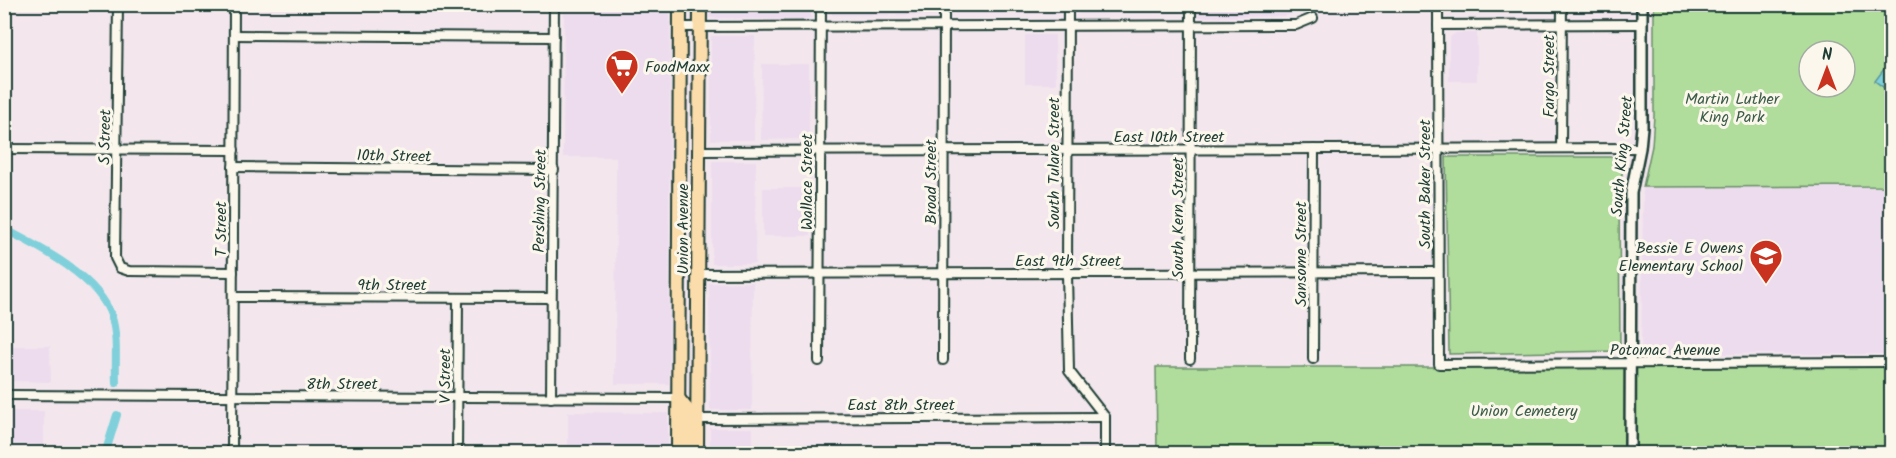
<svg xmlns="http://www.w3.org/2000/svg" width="1896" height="458" font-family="Kalam,sans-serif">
<rect width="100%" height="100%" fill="#f3e7ed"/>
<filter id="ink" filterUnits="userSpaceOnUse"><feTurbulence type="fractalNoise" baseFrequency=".0167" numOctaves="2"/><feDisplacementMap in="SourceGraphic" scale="12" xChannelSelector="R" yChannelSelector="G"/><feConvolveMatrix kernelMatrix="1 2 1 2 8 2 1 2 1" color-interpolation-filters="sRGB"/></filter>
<g filter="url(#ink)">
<!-- built -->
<g fill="#eddcee">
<path d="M564,5H670L669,384H615L616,157H563Z"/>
<path d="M709,5H811V18L803,20L709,18Z"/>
<rect x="832" y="5" width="102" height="10"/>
<rect x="955" y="5" width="102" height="9"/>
<path d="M1079,5H1181V13L1079,14Z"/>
<path d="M1197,5V4L1303,5L1296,12L1285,16L1197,17Z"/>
<rect x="1449" y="5" width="103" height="6"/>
<rect x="1573" y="5" width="59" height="6"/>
<path d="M1456,33H1477V81H1449V41L1451,36Z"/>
<path d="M1025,35H1055L1056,84H1025Z"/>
<path d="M711,36H755L754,140H711Z"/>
<path d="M762,64H809V139L761,140Z"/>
<path d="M712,161H756L755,264H712Z"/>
<path d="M1891,185V354H1641L1643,188Z"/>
<rect x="763" y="188" width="47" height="48"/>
<path d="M753,282L752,410H710L709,283Z"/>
<path d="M6,346H50L51,382L6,381Z"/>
<path d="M7,411H44V445L7,444Z"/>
<path d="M568,412L668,413V453H568Z"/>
<rect x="710" y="428" width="43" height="25"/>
</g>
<!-- green -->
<g fill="#b0dd9c" stroke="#688d68" stroke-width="1.5" fill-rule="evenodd">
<path d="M1654,5H1891V186L1643,187L1652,146L1654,116ZM1809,51H1845V87H1809Z"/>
<path d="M1446,157H1625L1619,191L1620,351L1449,354Z"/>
<path d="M1156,367H1891V453H1157Z"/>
</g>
<!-- water -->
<path fill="#7fd0da" stroke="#599598" stroke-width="1.5" d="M1884,69L1891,74V93L1875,81Z"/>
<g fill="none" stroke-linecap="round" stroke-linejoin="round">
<!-- canal -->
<g stroke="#7fd0da" stroke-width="8">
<path d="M4,229C40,247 100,278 112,318C118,338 115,362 116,383"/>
<path d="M105,454L117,415"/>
</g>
<!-- minor casing -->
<g stroke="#1f3d34" stroke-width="12">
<g id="minor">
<path d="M118,4L115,258L120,268L129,271L233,272"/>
<path d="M1068,4L1067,273L1069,371L1105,417V454"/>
<path d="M1438,4L1439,364L1892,362"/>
<path d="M1438,25L1642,24"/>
<path d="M680,27L1296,25L1313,18"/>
<path d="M234,35L554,37"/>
<path d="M1561,148L1562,4"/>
<path d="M4,149L234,150"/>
<path d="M699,151L1640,148"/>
<path d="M233,167L554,170"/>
<path d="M698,274L1438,272"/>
<path d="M233,297L551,298"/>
<path d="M1190,359L1191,4"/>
<path d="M1313,359L1314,149"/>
<path d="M943,360L944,4"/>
<path d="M819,361L821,4"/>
<path d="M4,395L678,398"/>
<path d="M551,398L554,4"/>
<path d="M697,419L1105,417"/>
<path d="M232,454L234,4"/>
<path d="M457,454L458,298"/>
</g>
</g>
<!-- tertiary casing -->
<g stroke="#1f3d34" stroke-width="14">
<path id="tertiary" d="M1630,454L1631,193L1640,148L1642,127V4"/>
</g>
<!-- trunk casing -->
<g stroke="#1f3d34" stroke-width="16">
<g id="trunk">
<path d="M678,398L687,409L688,454"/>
<path d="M678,454L680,4"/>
<path d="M697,454L700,4"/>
</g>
</g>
<!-- minor -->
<use href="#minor" stroke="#fbf7ec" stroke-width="8"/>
<!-- tertiary -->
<use href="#tertiary" stroke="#fbf7ec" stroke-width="9"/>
<!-- trunk -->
<use href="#trunk" stroke="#fbddab" stroke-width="12"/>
</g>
</g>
<!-- icons -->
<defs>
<g id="supermarket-pin" transform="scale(1.725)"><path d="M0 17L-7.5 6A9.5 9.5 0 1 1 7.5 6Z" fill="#c8321e" stroke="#fbf7ec"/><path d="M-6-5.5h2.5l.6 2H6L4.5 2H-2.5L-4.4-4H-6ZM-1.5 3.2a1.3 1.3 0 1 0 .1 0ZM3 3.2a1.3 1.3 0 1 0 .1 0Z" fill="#fff"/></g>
<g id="school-pin" transform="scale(1.725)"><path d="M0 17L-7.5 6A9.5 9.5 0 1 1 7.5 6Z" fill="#c8321e" stroke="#fbf7ec"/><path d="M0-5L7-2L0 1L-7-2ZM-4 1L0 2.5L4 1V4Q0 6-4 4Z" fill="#fff"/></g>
</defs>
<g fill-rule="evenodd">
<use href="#supermarket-pin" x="622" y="66"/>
<use href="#school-pin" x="1766" y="256"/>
</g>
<g text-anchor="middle" stroke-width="6" stroke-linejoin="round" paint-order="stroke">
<!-- poi labels -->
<g font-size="16" fill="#1f3d34" stroke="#fbf7ec" text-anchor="start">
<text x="645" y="72">FoodMaxx</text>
<text x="1743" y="253" text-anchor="end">Bessie E Owens<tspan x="1743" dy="18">Elementary School</tspan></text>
</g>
<!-- street labels -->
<g font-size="16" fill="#1f3d34" stroke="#fbf7ec">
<text transform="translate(1548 76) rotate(-90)" y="6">Fargo Street</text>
<text x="1169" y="142">East 10th Street</text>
<text transform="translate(104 137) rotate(-89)" y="6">S Street</text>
<text transform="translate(394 155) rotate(1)" y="6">10th Street</text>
<text transform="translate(1621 156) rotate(-85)" y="6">South King Street</text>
<text transform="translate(1053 163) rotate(-90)" y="6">South Tulare Street</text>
<text transform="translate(806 182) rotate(-90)" y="6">Wallace Street</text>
<text transform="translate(930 182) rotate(-90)" y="6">Broad Street</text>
<text transform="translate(1424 184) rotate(-90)" y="6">South Baker Street</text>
<text transform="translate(539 201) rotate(-89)" y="6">Pershing Street</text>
<text transform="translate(1177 218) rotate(-90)" y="6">South Kern Street</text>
<text transform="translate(220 229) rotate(-90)" y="6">T Street</text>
<text transform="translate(682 229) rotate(-90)" y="6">Union Avenue</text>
<text transform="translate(1300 254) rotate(-90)" y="6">Sansome Street</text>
<text x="1068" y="266">East 9th Street</text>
<text x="392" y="290">9th Street</text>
<text x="1665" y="355">Potomac Avenue</text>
<text transform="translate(444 376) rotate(-90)" y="6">V Street</text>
<text x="342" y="389">8th Street</text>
<text x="901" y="410">East 8th Street</text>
</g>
<!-- park labels -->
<g font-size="16" fill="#3c5d49" stroke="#fbf7ec">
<text x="1732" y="104">Martin Luther<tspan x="1732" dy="18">King Park</tspan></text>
<text x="1524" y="416">Union Cemetery</text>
</g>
</g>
<!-- margin -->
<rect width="1896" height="458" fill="none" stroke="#fbf7ec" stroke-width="24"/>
<rect x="12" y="12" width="1872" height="434" fill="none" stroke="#1f3d34" stroke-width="2" filter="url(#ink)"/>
<!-- north arrow -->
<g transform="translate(1827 69)"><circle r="28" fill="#fbf7ec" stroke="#a3ada2" stroke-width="1.5"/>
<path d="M0-4.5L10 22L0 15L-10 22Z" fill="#c8321e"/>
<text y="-9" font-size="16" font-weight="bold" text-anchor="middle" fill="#1f3d34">N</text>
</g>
</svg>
